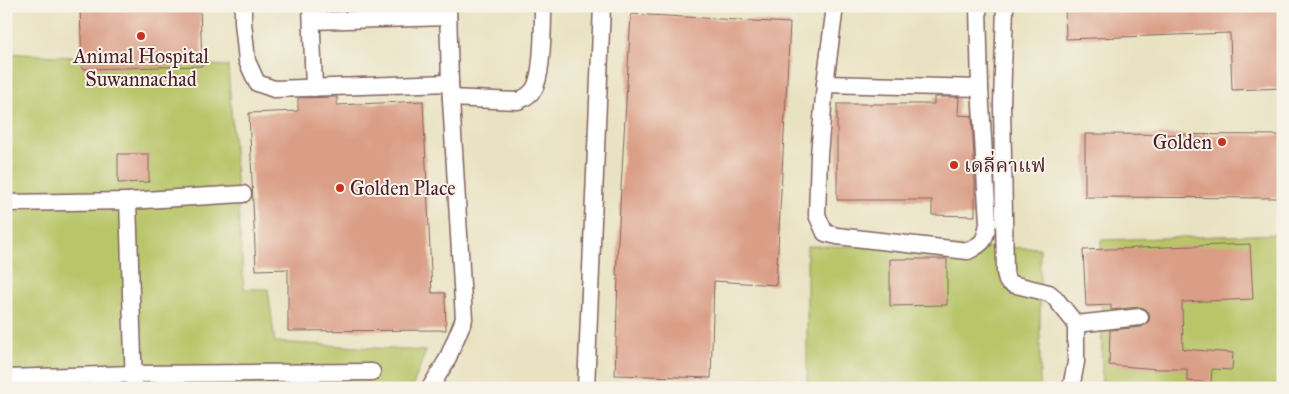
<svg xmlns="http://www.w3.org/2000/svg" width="1289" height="394" font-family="'IM FELL Great Primer','Noto Serif Thai',serif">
<rect width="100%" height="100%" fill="#f7f3e8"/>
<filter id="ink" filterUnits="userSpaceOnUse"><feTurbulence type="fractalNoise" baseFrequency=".02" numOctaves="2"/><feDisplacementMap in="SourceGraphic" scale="10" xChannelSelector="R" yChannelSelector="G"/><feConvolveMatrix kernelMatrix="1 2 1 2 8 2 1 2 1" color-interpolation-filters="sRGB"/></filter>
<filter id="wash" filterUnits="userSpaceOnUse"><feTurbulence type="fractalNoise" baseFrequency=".0096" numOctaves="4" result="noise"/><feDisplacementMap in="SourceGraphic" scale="20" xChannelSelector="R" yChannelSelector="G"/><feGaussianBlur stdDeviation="1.12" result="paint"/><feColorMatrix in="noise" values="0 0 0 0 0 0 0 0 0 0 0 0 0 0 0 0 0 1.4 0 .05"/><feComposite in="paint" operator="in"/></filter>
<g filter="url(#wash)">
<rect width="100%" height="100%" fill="#e9e2c2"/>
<!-- green -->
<g fill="#b8c567" stroke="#817249">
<path d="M6,53L228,66L244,289H268L275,342L426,351L412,388H6Z"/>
<path d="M1283,234V388H1102L1101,240Z"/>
<path d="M807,246L1040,248V388H807Z"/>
</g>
<g id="blocks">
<!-- building -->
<g fill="#da9d85">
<path d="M80,6H200L202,66L82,69Z"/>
<path d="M1065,6H1283V88L1232,90L1230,33L1066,39Z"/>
<path d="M631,14L790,23L776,285L714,281L711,378L615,375L618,275H616Z"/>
<path d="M337,97V105L423,101L432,293H445L446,330L288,331V269L256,270L249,113L298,111V98Z"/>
<path d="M934,97H959L958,115L972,116L975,181V216L932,215V200H837V104H934Z"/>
<path d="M1085,134L1283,135V198L1085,197Z"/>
<path d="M118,154H149V182L118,183Z"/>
<path d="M1250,244L1253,299L1182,302L1183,349L1233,353L1232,370L1212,369L1211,383L1187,381V369H1158L1109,365L1110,330L1142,327L1149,321L1150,315L1144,308L1139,307L1111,310V305L1086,306L1083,250Z"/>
<path d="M890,259H947V305L890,306Z"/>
</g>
</g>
</g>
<g filter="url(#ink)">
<use href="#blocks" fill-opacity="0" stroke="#826360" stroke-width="1"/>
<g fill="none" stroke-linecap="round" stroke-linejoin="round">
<!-- service casing -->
<g stroke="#826360" stroke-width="19">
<g id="service">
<path d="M243,6V22L247,61L257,83L274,89L450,83"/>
<path d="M311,6L314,88"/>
<path d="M835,6L825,84L819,155L817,215L825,233L837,236L968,251C984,243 985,241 988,223L980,88L978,6"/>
<path d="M1005,6L1002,104L1005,272L1007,281L1012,284L1049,293L1055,298L1076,324V362L1071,388"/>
<path d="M312,21L448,17"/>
<path d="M825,84L980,88"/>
<path d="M451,98L518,101C525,98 530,95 534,89C543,75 543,24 543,6"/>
<path d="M128,201L243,194"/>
<path d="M6,203L128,201L134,388"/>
<path d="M1076,324L1140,317"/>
<path d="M6,378L134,374L372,372"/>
<path d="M430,388L447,360L464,319L450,83L448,6"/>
<path d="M586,388L602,6"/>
</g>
</g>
<!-- service -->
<use href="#service" stroke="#fff" stroke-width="16"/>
</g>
</g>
<!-- markers -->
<g fill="#c8321e" stroke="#f7f3e8" stroke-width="2">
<circle cx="141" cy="36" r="5"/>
<circle cx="1222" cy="142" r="5"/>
<circle cx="954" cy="165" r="5"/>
<circle cx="340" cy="188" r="5"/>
</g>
<g text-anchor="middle" stroke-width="4" stroke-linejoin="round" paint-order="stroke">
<!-- poi labels -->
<g font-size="20" fill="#4a1f2b" stroke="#f7f3e8" text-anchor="start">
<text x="141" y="63" text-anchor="middle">Animal Hospital<tspan x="141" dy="23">Suwannachad</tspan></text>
<text x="1212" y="149" text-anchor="end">Golden</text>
<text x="964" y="172">เดลี่คาแฟ</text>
<text x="350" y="195">Golden Place</text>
</g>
</g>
<!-- margin -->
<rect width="1289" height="394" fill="none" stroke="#f7f3e8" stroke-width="25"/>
</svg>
